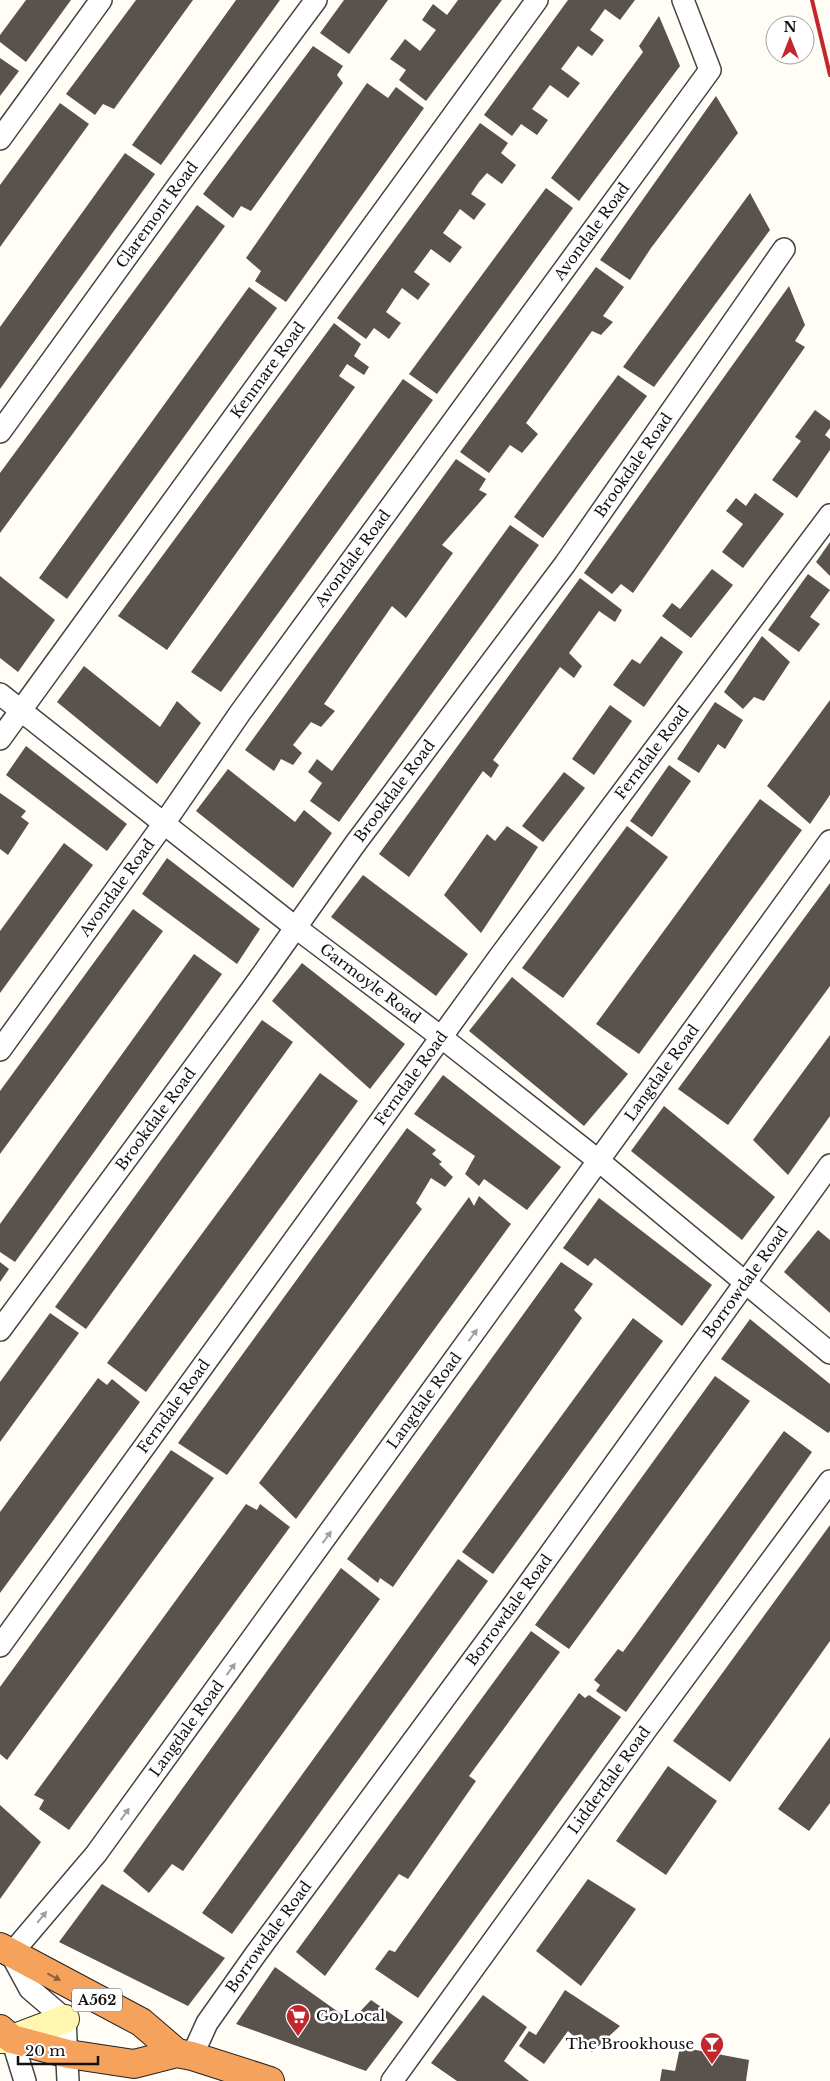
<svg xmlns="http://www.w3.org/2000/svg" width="830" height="2081" font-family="'Libre Baskerville',serif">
<rect width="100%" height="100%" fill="#fffdf5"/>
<!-- building -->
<g fill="#5a524d">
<path d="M26,0H71L26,62L0,42V35Z"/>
<path d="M136,0H193L114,109L103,104L95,115L66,94Z"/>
<path d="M236,0H280L161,165L132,145Z"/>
<path d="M344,0H388L349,54L320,33Z"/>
<path d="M458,0H502L426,101L399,80L406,70L390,59L405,39L420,51L436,30L422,20L433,4L447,15Z"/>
<path d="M568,0H635L620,20L605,9L590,30L604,40L592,56L578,46L561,69L580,83L568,98L550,85L532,109L548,120L537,135L521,124L512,136L484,115Z"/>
<path d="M659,16L680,66L579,201L551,178L643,52L639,46Z"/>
<path d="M313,46L343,66L337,75L343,83L251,211L241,206L233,218L203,194Z"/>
<path d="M0,58L19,71L0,96Z"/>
<path d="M367,83L388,98L396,87L424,108L286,302L255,281L261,271L246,258Z"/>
<path d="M716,96L738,133L651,248L630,280L600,260Z"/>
<path d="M60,103L89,124L0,247V185Z"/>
<path d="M480,123L508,143L501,153L516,165L502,184L487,173L479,182L471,194L486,204L479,213L474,220L460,209L443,233L462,247L450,263L431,249L414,272L430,284L418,300L402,288L386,312L401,323L389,339L374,328L366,339L337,318Z"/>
<path d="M125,153L155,174L0,389V327Z"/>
<path d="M546,188L573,208L437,394L409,374Z"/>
<path d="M750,193L770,230L654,387L623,367Z"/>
<path d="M197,205L225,226L0,533V473Z"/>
<path d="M596,267L624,287L603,316L613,322L601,335L592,331L526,423L538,434L522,453L510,445L489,473L460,452Z"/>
<path d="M789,286L805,325L795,341L805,347L633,593L621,584L612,594L584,573Z"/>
<path d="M249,287L277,308L67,599L39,578Z"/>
<path d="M334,323L361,344L354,356L369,367L364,375L347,364L339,376L355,387L167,650L118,616Z"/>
<path d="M618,375L647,396L543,538L514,517Z"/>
<path d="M403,379L433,400L221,692L191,672Z"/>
<path d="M815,410L830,421V428L825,435L830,439V450L797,498L772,480L801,441L795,437Z"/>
<path d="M456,459L486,479L479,490L487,494L442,545L453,553L406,618L392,606L324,704L335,711L321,727L311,722L293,745L302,753L293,765L281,759L274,771L245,750Z"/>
<path d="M755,493L784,514L743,568L722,552L743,524L726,511L736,498L746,506Z"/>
<path d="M510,525L539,545L339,822L310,801L322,783L308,772L317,759L332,771Z"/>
<path d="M830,542V576L816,562Z"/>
<path d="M712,569L733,585L691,638L662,616L672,603L680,609Z"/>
<path d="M808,574L830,590L810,617L820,624L799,652L768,630Z"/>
<path d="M0,576L55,620L18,672L0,658Z"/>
<path d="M580,578L622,610L615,622L599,611L569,653L582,666L574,678L560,667L493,760L499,765L491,778L483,771L409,877L379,854Z"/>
<path d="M661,636L683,652L644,707L613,685L632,659L640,664Z"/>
<path d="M762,636L790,662L764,701L754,697L743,709L724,692Z"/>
<path d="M84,666L160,727L177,701L201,723L157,784L57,702Z"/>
<path d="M830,700V795L810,824L767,786Z"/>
<path d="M715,702L743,720L725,749L718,744L699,773L677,759Z"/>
<path d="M610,705L632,721L594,775L572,759Z"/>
<path d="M26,746L127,824L107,851L6,775Z"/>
<path d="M669,765L691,781L652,837L630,821Z"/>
<path d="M228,769L295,822L304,810L332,833L293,888L196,811Z"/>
<path d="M564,772L585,788L543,842L522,826Z"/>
<path d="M0,793L26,811L21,817L29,823L8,855L0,849Z"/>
<path d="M760,799L802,830L639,1054L596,1024Z"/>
<path d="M507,826L538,847L481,933L444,895L487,834L495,841Z"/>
<path d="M627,826L668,857L563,998L522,968Z"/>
<path d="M64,843L93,865L0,993V931Z"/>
<path d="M167,858L260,929L237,964L142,894Z"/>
<path d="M363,875L468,954L436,996L331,917Z"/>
<path d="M830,883V986L728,1125L678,1089Z"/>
<path d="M133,909L163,931L0,1154V1091Z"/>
<path d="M194,954L222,974L15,1262L0,1252V1224Z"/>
<path d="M302,963L405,1044L370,1089L272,1001Z"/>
<path d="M512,977L628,1074L584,1126L469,1031Z"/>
<path d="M262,1020L293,1042L86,1329L55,1307Z"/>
<path d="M830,1035V1116L788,1175L753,1140Z"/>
<path d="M320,1073L358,1101L146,1392L107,1363Z"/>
<path d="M443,1075L561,1167L527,1210L484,1179L479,1186L465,1174L475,1156L414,1114Z"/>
<path d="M664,1106L775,1197L742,1240L631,1151Z"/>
<path d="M407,1128L436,1150L432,1154L442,1162L439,1164L453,1177L445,1187L431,1178L416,1203L422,1209L227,1475L178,1443Z"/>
<path d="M479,1196L511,1224L296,1519L259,1483L469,1197L474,1206Z"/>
<path d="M599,1198L712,1285L682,1326L595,1258L588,1266L563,1248Z"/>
<path d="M818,1230L830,1240V1313L784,1272Z"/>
<path d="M0,1262L9,1269L0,1282Z"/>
<path d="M561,1262L593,1284L574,1310L582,1318L393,1587L380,1578L378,1583L347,1559Z"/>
<path d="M50,1313L79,1333L0,1442V1382Z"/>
<path d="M633,1318L663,1341L493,1574L462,1552Z"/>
<path d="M750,1319L830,1384V1431L828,1433L721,1359Z"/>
<path d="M715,1376L750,1401L569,1649L535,1625Z"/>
<path d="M98,1378L107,1385L112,1379L140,1402L0,1593V1512Z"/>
<path d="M784,1431L812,1452L626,1712L596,1691L600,1685L594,1680L618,1649L623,1652Z"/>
<path d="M171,1450L214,1478L7,1760L0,1754V1687Z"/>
<path d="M246,1504L257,1510L260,1504L290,1527L69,1830L39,1809L44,1800L34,1795Z"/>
<path d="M830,1525V1641L730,1782L673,1741Z"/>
<path d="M458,1559L488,1581L232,1934L202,1913Z"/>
<path d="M341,1568L380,1599L183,1871L172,1864L149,1893L123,1871Z"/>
<path d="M531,1631L560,1652L469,1776L476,1781L408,1879L399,1874L325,1976L296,1952Z"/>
<path d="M579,1693L585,1698L589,1695L621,1717L418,1998L375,1969L389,1950L395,1952Z"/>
<path d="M830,1737V1803L809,1831L778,1809Z"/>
<path d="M668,1766L717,1801L666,1875L616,1841Z"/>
<path d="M0,1805L41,1842L0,1899Z"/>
<path d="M588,1879L636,1909L581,1986L536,1951Z"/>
<path d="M102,1884L225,1958L188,2006L59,1942Z"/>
<path d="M275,1967L351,2021L371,2000L403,2022L366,2071L236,2024Z"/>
<path d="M565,1990L620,2026L592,2052L568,2031L544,2064L519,2046L529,2031L536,2035Z"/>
<path d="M483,1995L527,2027L504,2061L529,2081H457L431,2063Z"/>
<path d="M680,2047L749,2060L746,2081H660L662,2069L675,2071Z"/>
</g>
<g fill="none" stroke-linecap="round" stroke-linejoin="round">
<!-- street casing -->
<g stroke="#444" stroke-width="24">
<g id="street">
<path d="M0,139L101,0"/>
<path id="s1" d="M0,432L180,183L316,0"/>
<path id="s2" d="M0,694L295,927L441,1037L599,1161L830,1353"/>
<path id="s3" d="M0,739L537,0"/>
<path id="s4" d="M0,1050L165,822L240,713L710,70L683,0"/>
<path id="s5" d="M0,1330L252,989L355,844L565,564L784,249"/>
<path id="s6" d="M0,1646L500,956L830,515"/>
<path d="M12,2039L25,2081"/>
<path id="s7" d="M192,2056L207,2023L255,1955L509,1611L830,1165"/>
<path id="s8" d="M68,2081L65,2019L30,1989L11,1954L96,1854L830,841"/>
<path id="s9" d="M392,2081L645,1731L830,1481"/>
</g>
</g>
<!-- secondary casing -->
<g stroke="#333" stroke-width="30">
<path id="secondary" d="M0,2039H12L65,2019"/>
</g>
<!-- highway casing -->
<g stroke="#222" stroke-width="30">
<g id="highway">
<path d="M0,1947L141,2022L177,2053"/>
<path d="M0,2029L12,2039L68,2054L134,2064L177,2053L192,2056L270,2081"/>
</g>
</g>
<!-- street -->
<use href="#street" stroke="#fff" stroke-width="21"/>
<!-- secondary -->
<use href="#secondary" stroke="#fff6b0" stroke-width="28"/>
<!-- highway -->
<use href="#highway" stroke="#f5a25d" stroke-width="28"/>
<!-- rail -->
<path stroke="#c4262e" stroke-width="4" d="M812,0L830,75"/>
</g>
<!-- one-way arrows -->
<defs><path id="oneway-solid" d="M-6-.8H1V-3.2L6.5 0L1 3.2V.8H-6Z" transform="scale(1.25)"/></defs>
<g fill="#a0a0a0">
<use href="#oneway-solid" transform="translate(473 1335) rotate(-54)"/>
<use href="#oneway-solid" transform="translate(327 1537) rotate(-54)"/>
<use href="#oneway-solid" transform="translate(231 1669) rotate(-54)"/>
<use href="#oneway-solid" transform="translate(125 1814) rotate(-54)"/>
<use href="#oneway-solid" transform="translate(42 1917) rotate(-50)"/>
</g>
<use fill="#8e613b" href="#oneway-solid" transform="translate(54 1977) rotate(28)"/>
<!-- icons -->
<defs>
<g id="supermarket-pin" transform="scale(1.25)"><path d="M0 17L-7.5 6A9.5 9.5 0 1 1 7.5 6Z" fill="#c4262e" stroke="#fff"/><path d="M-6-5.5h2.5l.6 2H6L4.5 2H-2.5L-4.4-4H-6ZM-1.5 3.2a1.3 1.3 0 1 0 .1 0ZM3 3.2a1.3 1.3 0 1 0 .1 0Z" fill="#fff"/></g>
<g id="bar-pin" transform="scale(1.25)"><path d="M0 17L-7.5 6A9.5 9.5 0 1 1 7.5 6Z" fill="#c4262e" stroke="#fff"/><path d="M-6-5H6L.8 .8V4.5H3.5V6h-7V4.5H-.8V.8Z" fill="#fff"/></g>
</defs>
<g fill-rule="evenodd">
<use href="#supermarket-pin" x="298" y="2016"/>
<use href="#bar-pin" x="712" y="2044"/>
</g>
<g text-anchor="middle" stroke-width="5" stroke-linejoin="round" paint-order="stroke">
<!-- shield labels -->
<rect fill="#fff" stroke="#585858" stroke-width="1" x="72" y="1988.5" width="50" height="23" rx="4"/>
<g font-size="14" font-weight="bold" fill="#111">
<text x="97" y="2005">A562</text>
</g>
<!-- street labels -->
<g font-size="15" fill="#111" stroke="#fff">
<text dy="5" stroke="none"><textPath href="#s1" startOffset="268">Claremont Road</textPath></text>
<text dy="5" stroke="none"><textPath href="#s4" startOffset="1010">Avondale Road</textPath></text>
<text dy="5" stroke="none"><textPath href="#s3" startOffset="456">Kenmare Road</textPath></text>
<text dy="5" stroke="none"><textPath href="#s5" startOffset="1072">Brookdale Road</textPath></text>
<text dy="5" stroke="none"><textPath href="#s4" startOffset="605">Avondale Road</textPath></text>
<text dy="5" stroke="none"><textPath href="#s6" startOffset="1106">Ferndale Road</textPath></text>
<text dy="5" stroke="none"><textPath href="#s5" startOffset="668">Brookdale Road</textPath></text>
<text dy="5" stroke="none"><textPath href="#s4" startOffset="200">Avondale Road</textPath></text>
<text dy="5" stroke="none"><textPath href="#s2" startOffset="470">Garmoyle Road</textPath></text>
<text dy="5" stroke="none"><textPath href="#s8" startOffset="1244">Langdale Road</textPath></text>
<text dy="5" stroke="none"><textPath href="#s6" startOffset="701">Ferndale Road</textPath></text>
<text dy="5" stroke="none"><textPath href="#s5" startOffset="262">Brookdale Road</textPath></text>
<text dy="5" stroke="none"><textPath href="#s7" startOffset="952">Borrowdale Road</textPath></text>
<text dy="5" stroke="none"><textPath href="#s8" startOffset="839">Langdale Road</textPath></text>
<text dy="5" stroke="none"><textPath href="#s6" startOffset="296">Ferndale Road</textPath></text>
<text dy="5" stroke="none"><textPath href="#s7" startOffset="548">Borrowdale Road</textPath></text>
<text dy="5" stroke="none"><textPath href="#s8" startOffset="434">Langdale Road</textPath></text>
<text dy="5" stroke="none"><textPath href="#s9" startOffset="371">Lidderdale Road</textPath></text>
<text dy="5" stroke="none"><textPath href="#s7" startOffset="142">Borrowdale Road</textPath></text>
</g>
<!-- poi labels -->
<g font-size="15" fill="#111" stroke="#fff" text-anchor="start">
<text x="316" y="2021">Go Local</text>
<text x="694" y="2049" text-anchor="end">The Brookhouse</text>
</g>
</g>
<!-- north arrow -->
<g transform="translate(790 40)"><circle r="24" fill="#ffffff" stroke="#a0a0a0"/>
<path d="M0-4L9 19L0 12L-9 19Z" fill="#c4262e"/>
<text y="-8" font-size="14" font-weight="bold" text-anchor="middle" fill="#111111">N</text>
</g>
<!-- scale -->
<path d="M18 2056v8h80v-8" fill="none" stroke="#111111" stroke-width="2.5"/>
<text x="25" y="2056" font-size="15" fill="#111111" stroke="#ffffff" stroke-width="4" paint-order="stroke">20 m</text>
</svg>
